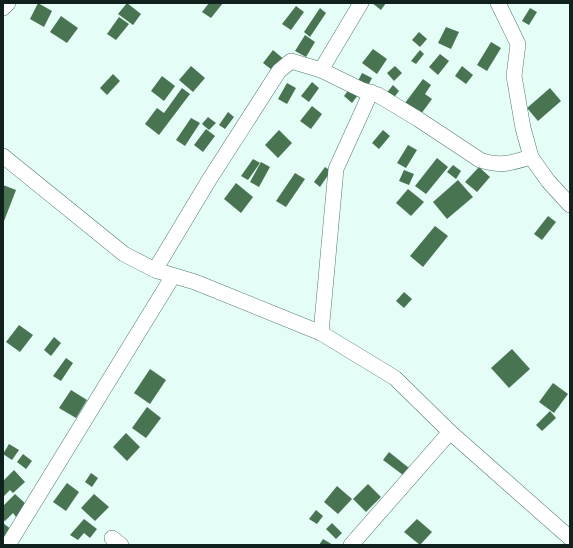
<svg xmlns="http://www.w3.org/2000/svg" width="573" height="548" font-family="'Fira Sans',sans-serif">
<rect width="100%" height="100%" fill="#e4fdf7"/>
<!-- building -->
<g fill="#497452">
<path d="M38,3L52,11L44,27L30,19Z"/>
<path d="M127,3L141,14L133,25L118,14Z"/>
<path d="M209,3H223L211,18L202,12Z"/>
<path d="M372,3H386L381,10Z"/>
<path d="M296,6L304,12L291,30L282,24Z"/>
<path d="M320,8L326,13L310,37L304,32Z"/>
<path d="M530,8L537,12L529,25L522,21Z"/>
<path d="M61,16L78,28L67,43L50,32Z"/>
<path d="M119,17L129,24L116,40L107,34Z"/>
<path d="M446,27L459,32L451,49L438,43Z"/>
<path d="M419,32L427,39L420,47L412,40Z"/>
<path d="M305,35L315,42L306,57L295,51Z"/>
<path d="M491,42L501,48L487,71L477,65Z"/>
<path d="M373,49L387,59L377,74L362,63Z"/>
<path d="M273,50L286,61L276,73L263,63Z"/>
<path d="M420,50L424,54L416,64L411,61Z"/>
<path d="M440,54L449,61L438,75L429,67Z"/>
<path d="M191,66L205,78L193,92L179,80Z"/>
<path d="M395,66L402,73L394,81L387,73Z"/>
<path d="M462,66L473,75L466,84L455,76Z"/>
<path d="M362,73L372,78L366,90L356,85Z"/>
<path d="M113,74L120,81L107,95L100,88Z"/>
<path d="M162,76L175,86L164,101L151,91Z"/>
<path d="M423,79L431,85L425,94L432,99L421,114L405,103Z"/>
<path d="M312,82L319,88L309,102L301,96Z"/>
<path d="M287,83L296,88L287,104L278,99Z"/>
<path d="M393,85L399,91L392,100L385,95Z"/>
<path d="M182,88L190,94L159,135L145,124L157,108L164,113Z"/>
<path d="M350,88L358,95L352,103L344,96Z"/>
<path d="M550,88L561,101L538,121L527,108Z"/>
<path d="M312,106L322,114L311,129L300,121Z"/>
<path d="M228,112L234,117L225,129L219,125Z"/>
<path d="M208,117L216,123L209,130L202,124Z"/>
<path d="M191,118L200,123L185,146L176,140Z"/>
<path d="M206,129L215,136L203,152L194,145Z"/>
<path d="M279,130L292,143L278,158L265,145Z"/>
<path d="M383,130L390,136L379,149L372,143Z"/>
<path d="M408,145L417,150L406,168L397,163Z"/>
<path d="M437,158L448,167L426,194L415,186Z"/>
<path d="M253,159L260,163L248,180L241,176Z"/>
<path d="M261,162L270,167L259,187L250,182Z"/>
<path d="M453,165L461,171L456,179L447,172Z"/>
<path d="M325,167L331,171L320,187L314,182Z"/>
<path d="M479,167L490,177L477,192L465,182Z"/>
<path d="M404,170L414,174L409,185L399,181Z"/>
<path d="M295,173L305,179L286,207L276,201Z"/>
<path d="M458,180L473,197L447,219L433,202Z"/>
<path d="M236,183L253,197L241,213L224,199Z"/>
<path d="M3,185L16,190L4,221H3Z"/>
<path d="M408,189L424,202L411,216L396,203Z"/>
<path d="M548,216L556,222L542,240L534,234Z"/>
<path d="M435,226L448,236L423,267L410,256Z"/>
<path d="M404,292L412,299L404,308L396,301Z"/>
<path d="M19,325L33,335L20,352L6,342Z"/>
<path d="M54,337L61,343L51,356L44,350Z"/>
<path d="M512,349L530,369L509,388L491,368Z"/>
<path d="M66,358L73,363L61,381L53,376Z"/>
<path d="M150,369L166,380L150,404L134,393Z"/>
<path d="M553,383L568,394L554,413L539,402Z"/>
<path d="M71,390L87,400L76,418L59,408Z"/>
<path d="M147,407L161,418L146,438L132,428Z"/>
<path d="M550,411L556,418L542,431L536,425Z"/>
<path d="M126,433L140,447L127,461L113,447Z"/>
<path d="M9,444L19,450L12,460L3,454Z"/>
<path d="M389,452L409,468L403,475L383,460Z"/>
<path d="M23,454L32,461L26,469L17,462Z"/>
<path d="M14,470L25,482L13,493L10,490L3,497V481Z"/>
<path d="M91,473L98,478L92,487L85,482Z"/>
<path d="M67,483L79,492L66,511L53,502Z"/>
<path d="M368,484L381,497L366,512L353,499Z"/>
<path d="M337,486L352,499L338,514L324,502Z"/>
<path d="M15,494L27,505L16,517L13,513L5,521L3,520V506Z"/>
<path d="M94,494L109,507L95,521L81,508Z"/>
<path d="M316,510L323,516L317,524L309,519Z"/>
<path d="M84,519L97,529L90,538L84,533L78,540L70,535Z"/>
<path d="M417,519L432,532L420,545L404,532Z"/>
<path d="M3,523L12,530L3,541Z"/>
<path d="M332,523L342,533L336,539L326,529Z"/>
<path d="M323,539L333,545H319Z"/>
</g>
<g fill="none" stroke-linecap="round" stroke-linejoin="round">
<!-- minor casing -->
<g stroke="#527970" stroke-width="16">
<g id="minor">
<path d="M498,3L518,44L514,76L523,128L531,157L548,181L570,205"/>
<path d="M3,8L8,3"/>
<path d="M321,70L361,3"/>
<path d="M3,156L124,254L155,270L195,282L321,333L395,378L450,432L570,538"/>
<path d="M155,270L209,180L279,71L291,61L321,70L362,90L378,95L418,119L480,160C501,167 511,163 531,157"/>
<path d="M321,333L336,169L371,92"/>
<path d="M112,538L121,545"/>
<path d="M8,545L173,276"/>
<path d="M351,545L450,432"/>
</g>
</g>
<!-- minor -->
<use href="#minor" stroke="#fff" stroke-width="15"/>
</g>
<!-- border -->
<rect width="573" height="548" fill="none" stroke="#11221e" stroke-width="8"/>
</svg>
